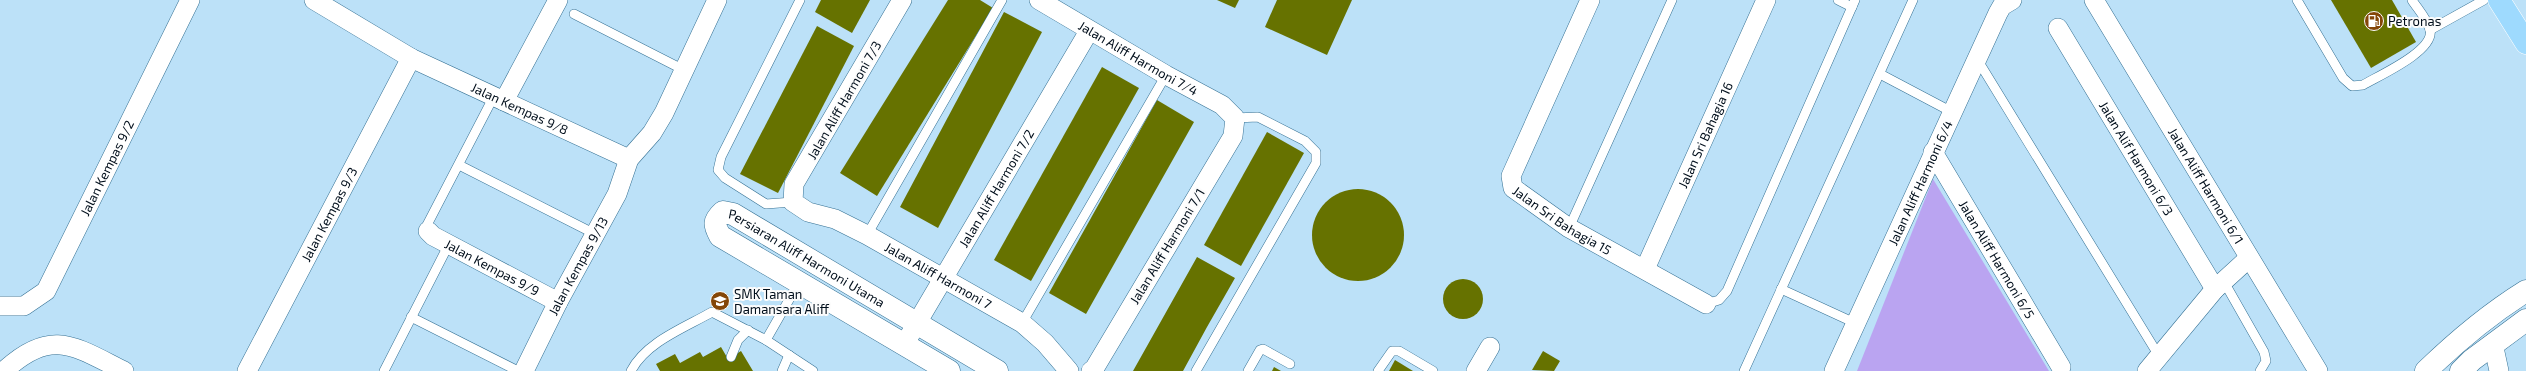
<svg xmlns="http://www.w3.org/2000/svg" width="2526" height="371" font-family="'Exo 2',sans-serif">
<rect width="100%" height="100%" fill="#bce1f8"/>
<!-- green -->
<path fill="#baa4f1" d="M1933,179L2049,371H1857Z"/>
<!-- building -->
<g fill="#667200">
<path d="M821,0H870L852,33L815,12Z"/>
<path d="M948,0H980L993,8L877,196L840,173Z"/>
<path d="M1217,0H1239L1235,8Z"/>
<path d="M1277,0H1352L1327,55L1265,27Z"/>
<path d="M2331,0H2392L2416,42L2371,68Z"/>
<path d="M1004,12L1042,32L938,228L900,207Z"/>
<path d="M817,26L854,46L778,193L740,174Z"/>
<path d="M1102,67L1139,88L1031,281L994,260Z"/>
<path d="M1157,100L1194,122L1086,314L1049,293Z"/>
<path d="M1267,132L1304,153L1241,266L1204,245Z"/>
<circle cx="1358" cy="235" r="46"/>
<path d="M1197,257L1235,278L1207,327L1183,371H1133Z"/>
<circle cx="1463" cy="299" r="20"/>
<path d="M721,347L728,359L741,351L753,371H660L656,364L675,354L680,363L700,352L703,357Z"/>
<path d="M1543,351L1560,361L1554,371L1532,370Z"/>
<path d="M1395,360L1413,371H1389Z"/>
<path d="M1274,367L1281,371H1272Z"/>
</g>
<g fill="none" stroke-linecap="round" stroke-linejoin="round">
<!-- service casing -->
<g stroke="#357194" stroke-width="10">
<g id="service">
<path d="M1838,0L1852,7"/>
<path d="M2297,0L2343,78L2352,86L2363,85C2378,76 2435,51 2430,30C2428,20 2417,8 2412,0"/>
<path d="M574,14L684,70"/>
<path d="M2430,30L2484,0"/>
<path d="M1977,59L2159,356"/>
<path d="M1880,74L1952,112"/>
<path d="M459,165L595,234"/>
<path d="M793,202L766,204L725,178L718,170L721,157L800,0"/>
<path d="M1569,228L1672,0"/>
<path d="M428,231L427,225L494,96"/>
<path d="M867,235L1002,0"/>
<path d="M2223,280L2264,352L2266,361L2260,371"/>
<path d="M1781,289L1855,323"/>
<path d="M1706,304L1719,300L1727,291L1855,0"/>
<path d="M411,317L518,371"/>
<path d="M1022,323L1166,75"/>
<path d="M766,340L798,284"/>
<path d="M731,357L738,340L748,330"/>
<path d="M384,371L449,244"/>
<path d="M631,371C646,342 684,328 712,312L766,340L813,371"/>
<path d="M782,371L789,355"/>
<path d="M1196,371L1316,163V152L1305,141L1258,117L1235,118"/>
<path d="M1248,371L1260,350L1263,349L1290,364"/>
<path d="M1378,371L1392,351H1399L1433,371"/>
<path d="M1744,371L1913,0"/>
</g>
</g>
<!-- minor casing -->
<g stroke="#357194" stroke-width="20">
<g id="minor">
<path id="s1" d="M314,0L411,58L629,159"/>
<path id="s2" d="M902,0L794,184L793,202L808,212L835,219L867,235L1022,323L1045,343L1069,371"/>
<path id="s3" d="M1039,0L1166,75L1222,105L1235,118L1233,136L1094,369L1091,371"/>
<path id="s4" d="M1590,0L1511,176L1513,188L1569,228L1706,304"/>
<path id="s5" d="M2094,0L2318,371"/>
<path id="s6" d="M2058,28L2215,289"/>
<path d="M504,101L558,0"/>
<path id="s7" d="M1933,152L2061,367"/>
<path id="s8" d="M428,231L433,236L558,302"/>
<path id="s9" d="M1645,269L1766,0"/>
<path id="s10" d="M0,306H24L46,291L190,0"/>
<path d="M2493,343L2499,371"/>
<path id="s11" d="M904,345L1089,31"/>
<path d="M4,371C51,327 74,346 124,371"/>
<path id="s12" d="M247,371L411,58"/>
<path id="s13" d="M524,371L558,302L617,194L629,159L652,133L664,113L717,0"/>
<path d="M1476,371L1490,347"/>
<path id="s14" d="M1834,371L1998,13L2002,6L2012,0"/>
<path d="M2147,371L2215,289L2249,258"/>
</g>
</g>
<!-- tertiary casing -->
<g stroke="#357194" stroke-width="23">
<g id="tertiary">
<path id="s15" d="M949,371L720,236C714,225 713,221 723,212L733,214L997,371"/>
<path d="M2426,371C2457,341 2489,314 2526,291"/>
<path d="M2461,371L2472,360L2526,320"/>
</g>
</g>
<!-- primary casing -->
<g stroke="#fff" stroke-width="23">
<path id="primary" d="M2499,0L2526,43"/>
</g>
<!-- service -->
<use href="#service" stroke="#fff" stroke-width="9"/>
<!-- minor -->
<use href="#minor" stroke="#fff" stroke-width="19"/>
<!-- tertiary -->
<use href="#tertiary" stroke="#fff" stroke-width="22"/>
<!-- primary -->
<use href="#primary" stroke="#9edafe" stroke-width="22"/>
</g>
<!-- icons -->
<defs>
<g id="fuel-disc" transform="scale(1)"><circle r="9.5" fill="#844608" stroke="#fcfcfc"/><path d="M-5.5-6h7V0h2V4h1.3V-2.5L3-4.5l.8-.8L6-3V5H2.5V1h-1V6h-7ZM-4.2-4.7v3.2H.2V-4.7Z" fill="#fff"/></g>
<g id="school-disc" transform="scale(1)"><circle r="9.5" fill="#844608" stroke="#fcfcfc"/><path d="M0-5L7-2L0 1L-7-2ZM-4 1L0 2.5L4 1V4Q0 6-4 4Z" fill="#fff"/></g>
</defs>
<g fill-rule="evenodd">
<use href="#fuel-disc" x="2374" y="21"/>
<use href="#school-disc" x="720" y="301"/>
</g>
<g text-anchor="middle" stroke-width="4" stroke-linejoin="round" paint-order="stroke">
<!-- poi labels -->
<g font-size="13" fill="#000e1b" stroke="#fcfcfc" text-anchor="start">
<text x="2388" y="26">Petronas</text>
<text x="734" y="299">SMK Taman<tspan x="734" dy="15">Damansara Aliff</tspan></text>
</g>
<!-- street labels -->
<g font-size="13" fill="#000e1b" stroke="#fcfcfc">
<text dy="5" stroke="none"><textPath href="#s3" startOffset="115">Jalan Aliff Harmoni 7/4</textPath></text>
<text transform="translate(844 100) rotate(-60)" y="5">Jalan Aliff Harmoni 7/3</text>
<text dy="5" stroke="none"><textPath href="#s1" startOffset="233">Jalan Kempas 9/8</textPath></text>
<text dy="5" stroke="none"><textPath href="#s9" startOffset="147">Jalan Sri Bahagia 16</textPath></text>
<text dy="5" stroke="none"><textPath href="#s6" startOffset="152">Jalan Alif Harmoni 6/3</textPath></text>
<text dy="5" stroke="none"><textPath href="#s10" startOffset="188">Jalan Kempas 9/2</textPath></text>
<text dy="5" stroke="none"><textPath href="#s14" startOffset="207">Jalan Aliff Harmoni 6/4</textPath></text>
<text dy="5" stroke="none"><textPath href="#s5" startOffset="217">Jalan Aliff Harmoni 6/1</textPath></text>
<text dy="5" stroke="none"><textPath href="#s11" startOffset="182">Jalan Aliff Harmoni 7/2</textPath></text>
<text dy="5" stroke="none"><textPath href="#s12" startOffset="177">Jalan Kempas 9/3</textPath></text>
<text dy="5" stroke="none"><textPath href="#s4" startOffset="264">Jalan Sri Bahagia 15</textPath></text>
<text transform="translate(1167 246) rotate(-59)" y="5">Jalan Aliff Harmoni 7/1</text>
<text dy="5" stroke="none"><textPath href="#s7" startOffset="125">Jalan Aliff Harmoni 6/5</textPath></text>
<text dy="5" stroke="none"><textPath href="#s15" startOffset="389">Persiaran Aliff Harmoni Utama</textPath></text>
<text dy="5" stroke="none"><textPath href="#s13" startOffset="118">Jalan Kempas 9/13</textPath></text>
<text dy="5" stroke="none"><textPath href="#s8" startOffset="74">Jalan Kempas 9/9</textPath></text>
<text dy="5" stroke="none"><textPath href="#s2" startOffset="395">Jalan Aliff Harmoni 7</textPath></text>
</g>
</g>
</svg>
